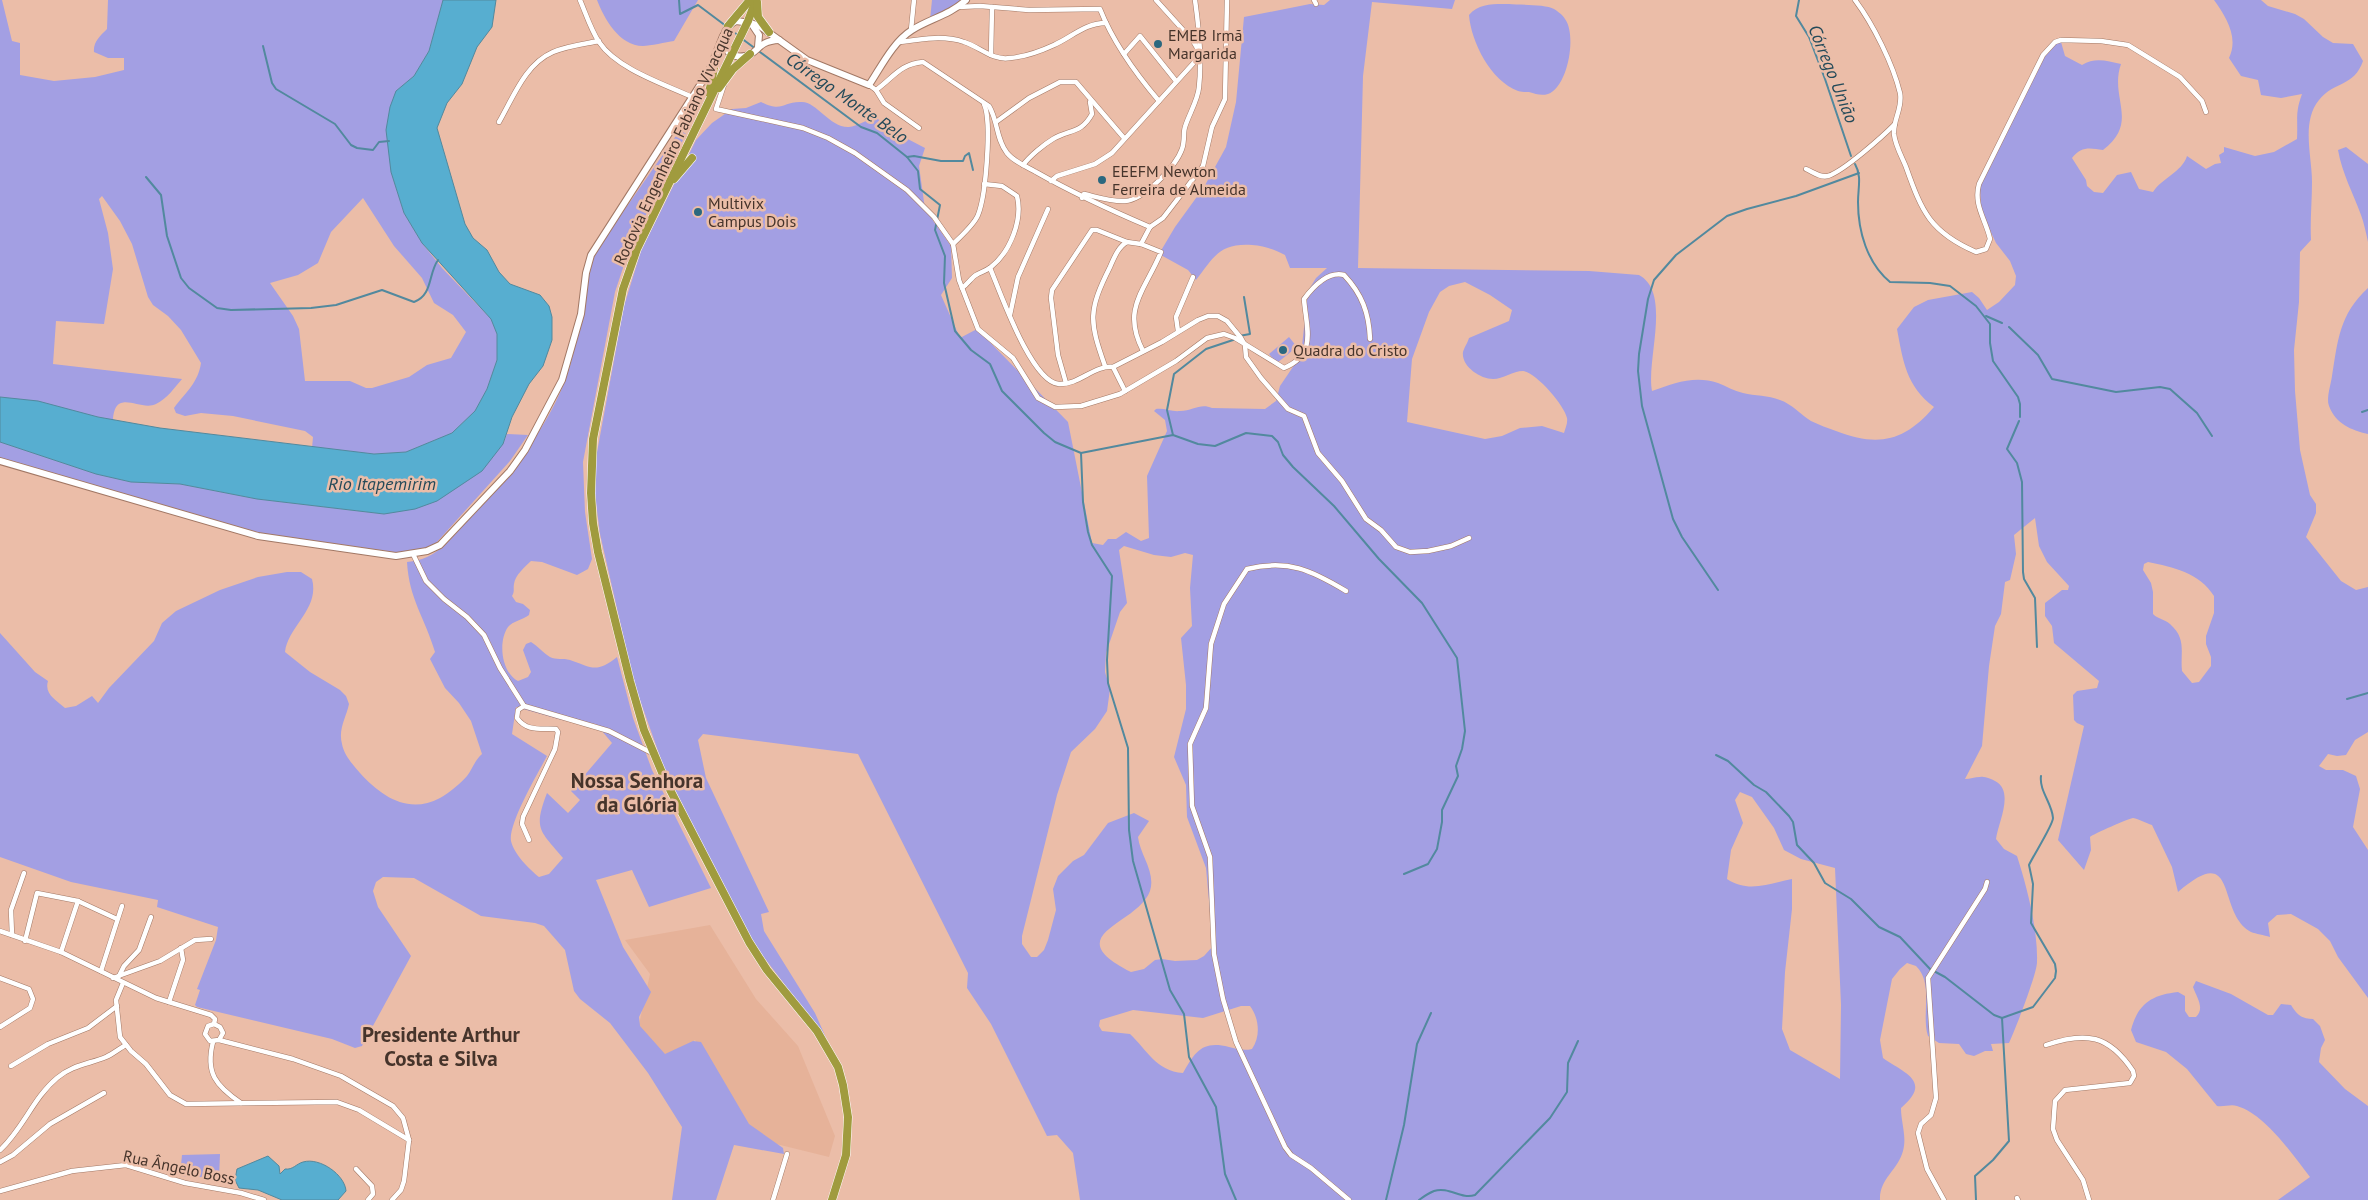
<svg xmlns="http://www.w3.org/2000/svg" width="2368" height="1200" font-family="'PT Sans',sans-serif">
<rect width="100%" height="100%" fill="#ebbda8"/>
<!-- built -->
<path fill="#e6b299" d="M710,925L756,999L798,1046L835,1136L829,1157L752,1138L695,1040L663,1062L638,1029L650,974L625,940Z"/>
<!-- green -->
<g fill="#a39fe3" fill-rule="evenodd">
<path d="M0,0H2L12,41L20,43V75L54,81L95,77L124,70V58H108L94,52C93,42 100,36 107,29L108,0H443L429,51L414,76L396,91L391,172L404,213L422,243L442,268L491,319L497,334V360L487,389L475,411L452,433L406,452L374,454L312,448L313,437L305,431L233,416L201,413L185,416L176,413L174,408C186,392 198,383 201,363L181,330L168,316L153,305L148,297L132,244L120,221L102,196L99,199L108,233L113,269L104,324L56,321L53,364L182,379C175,387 167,399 156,404C140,412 115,387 113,420L0,397ZM363,198L394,246L422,278L434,303L453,315L466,332L451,358L427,365L409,377L372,388H366L350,381H305L299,329L293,316L270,283L298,275L318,263L331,232Z"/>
<path d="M597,0H698L674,41C666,42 650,46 643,46C619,46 604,18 597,0Z"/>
<path d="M932,0H964L930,20Z"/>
<path d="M1330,0H1455L1452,9L1372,2L1363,76L1358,268L1589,271L1639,275C1672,293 1646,359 1652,391C1674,383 1695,375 1718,383C1726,386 1734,391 1743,393C1755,396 1768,395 1780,400C1792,404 1801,415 1811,421C1819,425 1828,428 1836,431C1878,447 1904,442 1934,407C1906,386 1903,361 1897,329L1914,307L1928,300L1972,292L1979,298L1987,310L1999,302L2015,285L2016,276L2010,261L1996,243L1985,220L1981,208L1980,186L2044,55L2053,45L2061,42L2065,56L2082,65C2095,57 2107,61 2121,64C2109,98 2140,122 2103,150C2090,148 2081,146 2072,158L2086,180L2087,186L2094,192L2103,193L2117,175L2131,172L2139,189L2153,192C2162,178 2182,172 2187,156L2206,169L2215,164L2221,163L2219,155L2224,152V147L2255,156L2274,152L2297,139C2298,119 2295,113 2302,94L2281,98L2261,95L2258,80L2241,76L2229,58C2239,37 2226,17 2214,0H2261L2268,6L2295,14L2304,19L2323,37L2333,43L2353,44L2363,61C2354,87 2334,81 2319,100C2301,122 2312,156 2312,182C2312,202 2310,220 2311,240L2300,252L2299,302L2294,350L2295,391L2300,450L2310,495L2316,504V513L2306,537L2341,581L2356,590L2368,587V732L2355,740L2346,755L2337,756L2328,754L2319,766L2326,770H2343L2356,776L2360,789L2353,827L2368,850V998L2338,957L2330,941L2318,929L2291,914L2277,915L2268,923L2270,937C2264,935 2256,934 2251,932C2216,913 2239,839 2178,892L2172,867L2152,825C2146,823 2139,819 2133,818C2130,818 2093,834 2090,837L2091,850L2084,870L2058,840L2084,726L2077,723L2074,720L2073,695L2077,691L2097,688L2099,681L2054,643L2052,626L2045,616V603L2062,590H2068L2069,586L2047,562L2039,546L2035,518L2014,535L2016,554L2010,580L2005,582L2001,614L1995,626L1989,666L1982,746L1965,779C1970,779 1975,777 1980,777C1985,776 1991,779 1995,781C2015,791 1998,823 1996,839L2004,849L2017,856C2027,887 2038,930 2037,962C2037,974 2015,1030 2009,1043L1991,1044L1993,1051H1985L1974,1056L1966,1054L1959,1044L1939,1043L1928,1036C1921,1014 1934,983 1916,966L1907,963L1900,969L1892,979L1880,1040L1883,1058C1904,1073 1933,1081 1901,1108C1901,1123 1907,1136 1903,1151C1898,1170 1879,1179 1880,1200H1080L1073,1153L1057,1135L1047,1136L991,1024L967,988L968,973L858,754L703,734L698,740L706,778L769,912L761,914L764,931L815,1013L827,1040L747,935L663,765L634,683L600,534L595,495V463L624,306L641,251L696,140L712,123L732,109L746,108L761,102C783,113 783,101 802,102C817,102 830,128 849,127C857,126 867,120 875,117L902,136L925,148L919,166L925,209L951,246L952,278L941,295L960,338L977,329L1068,422L1092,543L1103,545L1108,539H1116L1126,532L1141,541L1149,538L1147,476L1167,431L1165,420L1154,411L1156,409C1165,408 1172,412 1180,411C1193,411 1200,403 1212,408L1265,409L1276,401L1280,386L1301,355L1308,291L1316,278L1327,268H1290L1285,255C1273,249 1265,246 1252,245C1219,243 1214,257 1196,280L1188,270L1159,254L1175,227L1204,187L1226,147L1236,102L1244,17L1310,4L1324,5ZM1465,282L1490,295L1512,310L1509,321L1469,338C1468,342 1464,348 1463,352C1461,366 1480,379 1493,379C1503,379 1513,371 1523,371C1536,372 1565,406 1567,418C1568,423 1565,429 1564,433L1542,426L1520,428L1502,436L1485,439L1407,422L1412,359L1429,312L1440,292L1449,286ZM1124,546L1154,555L1171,557L1185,553L1193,555L1190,588L1192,626L1181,638L1186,685V709L1174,757L1186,785L1187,817L1206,868L1213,946L1204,956L1197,960L1175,961L1162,959L1155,960L1144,969L1131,972C1056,934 1138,925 1150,891C1156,872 1140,855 1138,837L1149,821L1134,813L1108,823L1084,855L1073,861L1058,876L1053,889L1056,910L1048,940L1044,950L1037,957H1031L1022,944V936L1057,795L1071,752L1095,729L1107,711L1110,689L1105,672L1106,653L1120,612L1127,603L1119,550ZM2148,562C2173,567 2200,573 2214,596V613L2206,636V644L2211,657V666L2199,682L2192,683L2182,671C2180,652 2187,639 2170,624C2164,619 2158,619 2153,614V592L2151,583L2143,570L2144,564ZM1740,792L1752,797L1774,828L1784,850L1801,859L1835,868L1841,1005L1840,1079L1790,1050L1782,1029L1785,972L1792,909V879C1768,884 1748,893 1727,879L1731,850L1743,823L1735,800ZM1241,1006H1250C1259,1018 1261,1036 1252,1049C1244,1051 1237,1049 1229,1047C1202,1040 1195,1052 1183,1073C1156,1071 1147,1050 1130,1034L1102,1031L1099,1026L1100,1020L1133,1010L1203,1018Z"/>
<path d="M1509,4C1519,5 1546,4 1554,9C1557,11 1563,15 1565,19C1577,35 1568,87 1548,94C1541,96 1536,94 1529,92C1526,92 1522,92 1518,91C1491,81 1471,42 1469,15C1479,3 1494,4 1509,4Z"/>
<path d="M680,130L686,134L630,247L615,292L583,462L585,512L592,559L588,569L577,575L542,562L531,561C525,567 515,575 514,584C513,589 515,591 512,596L516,602L523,604L530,610L529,615C522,620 513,621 508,627C498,641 501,672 518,681L528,677L531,672L523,650L526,644L531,642C538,646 543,653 550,657C556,660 563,658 570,660C591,667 596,674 617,657L633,718L652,770L711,888L649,907L632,870L596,880L623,947L651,992L639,1017L640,1026L665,1054L693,1041L701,1042L749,1124L783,1148L784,1154L734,1145L716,1200H672L682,1127L648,1073L610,1023L580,999L574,991L565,950L544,926L535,923L481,916L414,878L383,877L376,882L373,891L378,907L411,956L362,1046L355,1048L332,1039L197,1007L195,1005L200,990L197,989L216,940L218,927L157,907L158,900L71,882L0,857V633L35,672L48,681C44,694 56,700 65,708L76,706L92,696L98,703L109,688L154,641L162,623L176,611L220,590L258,577L287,572H301L312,579C320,609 288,626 285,652L310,672L340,690L346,696L349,704C346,718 338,729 342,744C344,755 353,765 360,773C381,796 408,815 440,798C449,793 461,783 467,776C473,768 475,760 482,754L471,721L459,703L445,688L430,659L435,652C425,618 409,599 407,562C438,560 453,536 472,515C512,470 552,425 570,366C580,331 584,293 593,258L600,245ZM516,707L562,720L596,724L612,743L571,791L580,800L568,813L547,793C533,830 540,830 563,858L549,874L539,877C529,869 514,854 511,841C508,824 538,773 547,756L512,734Z"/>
<path d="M2346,147L2368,164V242C2366,233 2364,223 2361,215C2353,193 2342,173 2338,150Z"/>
<path d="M2368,288V434C2351,430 2336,424 2329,406C2326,398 2331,384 2332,376C2338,340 2339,315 2368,288Z"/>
<path d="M1289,337L1297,347L1277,363L1269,354Z"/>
<path d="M507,434L528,435L510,461L437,542L430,548L408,554L246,531L0,460V442L96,474L131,482L180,484L257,499L384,514L503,444Z"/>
<path d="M2196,981L2231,994L2268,1015H2273L2281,1004L2291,1005C2297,1015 2302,1019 2313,1019L2320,1026L2325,1040L2321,1048L2319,1062L2345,1089L2368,1106V1200H2278L2310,1177C2292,1154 2265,1114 2237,1106C2231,1104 2224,1107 2217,1106L2187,1069L2166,1052L2136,1042L2131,1030C2138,1004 2151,995 2178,992L2185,996V1011L2189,1017H2196C2205,1008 2197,998 2193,987Z"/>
<path d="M220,1154L219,1178L180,1176L182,1155Z"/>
</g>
<!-- water -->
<g fill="#57aed0" stroke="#52899e">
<path d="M443,0H496L492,27L477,47L462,84L447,103L437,128L465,224L473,238L487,250L499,272L510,284L540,295L549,306L552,317V340L543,366L529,384L512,417L503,444L482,471L437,501L415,509L384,514L257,499L180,484L131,482L96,474L0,442V397L38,401L98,417L160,428L374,454L406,452L452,433L475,411L487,389L497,360V334L491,319L422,243L404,213L391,172L386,130L390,107L396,91L414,76L429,51Z"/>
<path d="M268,1156L279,1166L280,1174L285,1169C293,1170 296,1164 303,1162C320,1157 345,1175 346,1191L338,1200H282L258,1190L239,1188L235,1180L237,1169Z"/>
</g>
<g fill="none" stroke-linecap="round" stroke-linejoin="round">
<!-- stream -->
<g stroke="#52899e" stroke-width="2">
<path d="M679,0L680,14L698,5L726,26"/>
<path d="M1799,0L1796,16L1809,37L1825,79L1851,156"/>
<path d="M729,29L738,35"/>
<path d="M741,38L861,127L877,133L907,157L918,171L920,189L940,205L935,230L945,256L944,283L955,331L971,350L990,364L1002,391L1044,433L1055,442L1081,453L1173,435L1198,444L1215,446L1246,433L1272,436L1278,442L1283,455L1293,467L1334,506L1379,559L1422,603L1457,658L1465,731L1462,749L1456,766L1458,776L1442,810V822L1437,849L1428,864L1404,874"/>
<path d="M263,46L272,83L276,89L335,124L351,145L357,148L373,150L379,142L389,141"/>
<path d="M907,157L914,156L941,161H963L965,156L969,153L973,170"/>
<path d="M1855,164C1862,176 1858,188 1858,202C1858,231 1867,263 1890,282L1930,283L1950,286L1976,306L1990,324V343L1993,361L2018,397L2020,404V417"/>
<path d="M146,177L161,195L167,236L181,278L189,288L217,308L231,310L311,308L336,305L382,290L414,302C433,295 428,274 438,260"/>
<path d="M1986,316L2002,323"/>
<path d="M2009,327L2038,355L2052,379L2116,392L2160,387L2170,389L2197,413L2212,436"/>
<path d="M1239,336L1250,334L1244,297"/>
<path d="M2362,412L2368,410"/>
<path d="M2019,421L2007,449L2017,463L2022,482L2023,572L2024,579L2035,598L2037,647"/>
<path d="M1173,435L1167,410L1174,374L1206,349L1236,339"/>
<path d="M1081,453L1083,502L1088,532L1092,545L1112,576L1107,660L1108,683L1128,748L1129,830L1133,861L1170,990L1184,1014L1189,1057L1216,1107L1225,1174L1236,1200"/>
<path d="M1718,590L1682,537L1673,519L1642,406L1638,371L1639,354L1648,299L1654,280L1676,255L1727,216L1747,209L1796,196L1859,173"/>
<path d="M2347,699L2368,693"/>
<path d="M1716,755L1728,761L1754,785L1766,792L1789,816L1793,822L1797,845L1814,863L1825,883L1851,899L1879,927L1900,937L1930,969L1945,977L1994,1015L2002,1018L2033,1007L2055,978L2056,971L2055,964L2031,923L2033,884L2029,865C2033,856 2053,825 2053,818C2052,803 2039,791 2041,776"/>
<path d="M1386,1200L1404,1125L1417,1044L1431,1013"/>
<path d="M1419,1200C1423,1197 1429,1193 1434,1191C1449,1186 1461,1200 1475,1195L1550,1118L1567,1092L1568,1063L1578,1041"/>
<path d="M1976,1200L1975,1176L1993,1160L2009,1141L2002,1018"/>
</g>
<!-- street casing -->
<g stroke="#a27865" stroke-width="5.5">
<g id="street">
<path d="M580,0C586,14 591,30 599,42C617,69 664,84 692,97"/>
<path d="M1156,0L1193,41L1199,51"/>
<path d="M1314,0L1316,4"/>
<path d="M1855,0C1873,24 1893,64 1900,93C1903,108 1893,119 1894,134C1895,145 1902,157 1906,167C1922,212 1930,232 1976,252L1986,249L1990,239C1986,220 1973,205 1979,184L2043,55L2055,42L2061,40L2101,41L2128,45L2180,77L2202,101L2206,112"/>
<path d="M958,7L980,6L1029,10L1100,9C1113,42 1136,74 1159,101"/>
<path d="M911,30L914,0"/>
<path d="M900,42C921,39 944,35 964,42C980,47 993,61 1010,58C1024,57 1041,51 1054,45C1072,37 1085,23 1106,23"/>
<path d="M1124,54L1140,36L1176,81"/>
<path d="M991,55L992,7"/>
<path d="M724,85L716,109L803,128L828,138L855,153L907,190L934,217L953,244L959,280L978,329L1013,358L1038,398L1055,407L1081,406L1120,394L1176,361L1207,338L1224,334L1235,338L1284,368C1318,354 1306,328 1304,299C1313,287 1328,271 1344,275C1362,294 1369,313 1370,339"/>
<path d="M869,85L876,90L884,103L919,128"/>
<path d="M876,90C893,78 900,64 923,62L989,106C998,121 996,139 1007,153C1014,162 1026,166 1036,172C1073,193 1110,210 1150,227"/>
<path d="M499,122C513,98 525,64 553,52C567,46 584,44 599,41"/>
<path d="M996,122L1029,98L1060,82H1076L1124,138"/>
<path d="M1023,165C1030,156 1043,145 1053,139C1070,129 1081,134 1092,114L1090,102"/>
<path d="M1806,169C1813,172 1820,178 1828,176C1844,171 1883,136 1895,124"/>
<path d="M1051,181L1057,176L1095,164L1112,153L1199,57"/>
<path d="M1082,198L1084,194C1097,197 1112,202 1125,201C1144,200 1176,166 1182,149C1185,141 1183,133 1185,127C1189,114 1198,100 1199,87C1202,59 1199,28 1195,0"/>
<path d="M953,244C961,236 974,225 978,215C986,195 992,122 984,104"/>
<path d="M1141,244L1150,227L1163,218L1203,166L1212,127L1225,99L1227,0"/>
<path d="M990,268C1000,291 1031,382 1059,384C1079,385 1094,365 1113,367L1162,342L1198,320L1208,316H1218L1227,321L1241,338L1245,345L1246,357L1261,378L1288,409L1304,416L1318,453L1342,481L1366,519L1381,530L1396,547L1410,552L1428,551L1451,546L1469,538"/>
<path d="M962,288C968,284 971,278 976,275C981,272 986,271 991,267C1010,252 1023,220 1017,196L1002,186L984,184"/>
<path d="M1010,315L1018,277L1048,209"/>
<path d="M1178,331L1176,317L1193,277"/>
<path d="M1105,366C1089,321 1088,311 1110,267C1114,258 1118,247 1127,242L1141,244L1161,252C1145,291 1121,308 1143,351"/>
<path d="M1113,367L1125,391"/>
<path d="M1066,383L1058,355L1051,298L1052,290L1092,230H1097L1127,242"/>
<path d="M413,554L426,581L444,599L467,617L484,635L500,668L524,706"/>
<path d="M1346,591C1311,570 1288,559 1247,569L1224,604L1211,644L1206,708L1190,744L1192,806L1210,857L1214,954L1223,999L1236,1042L1285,1147L1291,1155L1311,1168L1349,1200"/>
<path d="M529,840L522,824L523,817L555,749L558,732L556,729C541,728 527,732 517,718L518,710L524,706L609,731L654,754"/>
<path d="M0,931L61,952L156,998L211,1015L215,1019L214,1024"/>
<path d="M12,935L11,910L24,873"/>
<path d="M25,941L37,893L78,901L117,919"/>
<path d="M61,952L78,901"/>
<path d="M101,971L122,906"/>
<path d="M119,976L124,966L139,950L151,917"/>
<path d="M0,978L29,989L33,999L30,1008L0,1027"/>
<path d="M113,978L160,961L195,940L211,939"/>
<path d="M123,983L116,1000L120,1037L131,1051L146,1064L170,1095L186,1104L337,1102L359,1110L409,1140"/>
<path d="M169,1002L183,960L181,948"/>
<path d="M219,1040L223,1033L220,1027L214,1024L208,1026L205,1034L210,1041L219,1040L293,1059L341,1076L393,1106L403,1118L409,1140L404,1181L401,1190L392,1200"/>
<path d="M213,1042C205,1073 216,1086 241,1103"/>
<path d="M2046,1045C2086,1031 2109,1035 2133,1071L2134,1076L2130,1083L2065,1090L2055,1101L2053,1129L2057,1140L2083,1180L2089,1200"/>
<path d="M11,1066L48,1044L88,1028L117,1006"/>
<path d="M0,1150C23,1129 33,1098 57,1078C72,1065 89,1064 106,1057C113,1054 120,1048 126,1045"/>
<path d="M0,1162L13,1155L50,1124L104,1093"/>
<path d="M356,1169L372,1186L373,1194L368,1200"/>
<path d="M0,1191L72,1171L126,1165L185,1183L241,1193L264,1200"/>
<path d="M2017,1198L2018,1200"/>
<path d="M773,1200L787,1154"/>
<path d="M1944,1200L1927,1169L1918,1133L1921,1124L1931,1115L1936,1098L1928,978L1985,889L1987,882"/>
</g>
</g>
<!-- secondary casing -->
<g stroke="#a27865" stroke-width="8">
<g id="secondary">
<path d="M751,23L761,27L807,60L869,85C881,67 893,42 912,30C929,19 950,15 966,0"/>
<path d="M758,47L759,35L751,23L736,21C715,31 722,61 745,56C759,54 756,41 779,40"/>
<path d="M0,461L258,536L396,556L427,551L440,545L510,471L525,450L562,380L581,314L586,273L591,255L709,71L723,36"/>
</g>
</g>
<!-- highway casing -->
<g stroke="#fff" stroke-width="9">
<g id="highway">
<path d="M756,0L748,21L637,249L623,289L593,439L591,493L593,523L598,552L630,681L644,730L666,782L749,942L767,970L817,1031L838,1067L843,1085L848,1117L846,1155L832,1200"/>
<path d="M757,2L758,17L769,32"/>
<path d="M728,26L750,0"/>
<path d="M719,88L733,69L750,54"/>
<path d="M709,93L716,58"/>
<path d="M674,179L692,158"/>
</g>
</g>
<!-- street -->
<use href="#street" stroke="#fff" stroke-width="4.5"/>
<!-- secondary -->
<use href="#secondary" stroke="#fff" stroke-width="6"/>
<!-- highway -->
<use href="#highway" stroke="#a09b3e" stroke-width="8"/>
</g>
<!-- markers -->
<g fill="#2b687f" stroke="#ebbda8" stroke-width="2">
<circle cx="1158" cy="44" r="5"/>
<circle cx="1102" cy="180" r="5"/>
<circle cx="698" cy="212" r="5"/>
<circle cx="1283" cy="350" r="5"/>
</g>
<g text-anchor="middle" stroke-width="5" stroke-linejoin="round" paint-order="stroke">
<!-- poi labels -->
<g font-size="16" fill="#46342b" stroke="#ebbda8" text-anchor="start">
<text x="1168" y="41">EMEB Irmã<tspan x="1168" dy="18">Margarida</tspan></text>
<text x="1112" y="177">EEEFM Newton<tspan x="1112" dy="18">Ferreira de Almeida</tspan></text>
<text x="708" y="209">Multivix<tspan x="708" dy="18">Campus Dois</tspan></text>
<text x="1293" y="356">Quadra do Cristo</text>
</g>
<!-- street labels -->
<g font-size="16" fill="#46342b" stroke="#ebbda8">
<text transform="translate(673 146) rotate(-65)" y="6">Rodovia Engenheiro Fabiano Vivacqua</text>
<text transform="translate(179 1167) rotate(12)" y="6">Rua Ângelo Boss</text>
</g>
<!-- water labels -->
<g font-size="18" font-style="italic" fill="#244a59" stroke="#ebbda8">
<text transform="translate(1833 74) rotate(68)" y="6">Córrego União</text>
<text transform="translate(847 98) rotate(35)" y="6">Córrego Monte Belo</text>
<text x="382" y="490">Rio Itapemirim</text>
</g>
<!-- district labels -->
<g font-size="21" font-weight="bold" fill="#46342b" stroke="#ebbda8">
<text x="637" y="788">Nossa Senhora<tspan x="637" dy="24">da Glória</tspan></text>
<text x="441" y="1042">Presidente Arthur<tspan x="441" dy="24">Costa e Silva</tspan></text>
</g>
</g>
</svg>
